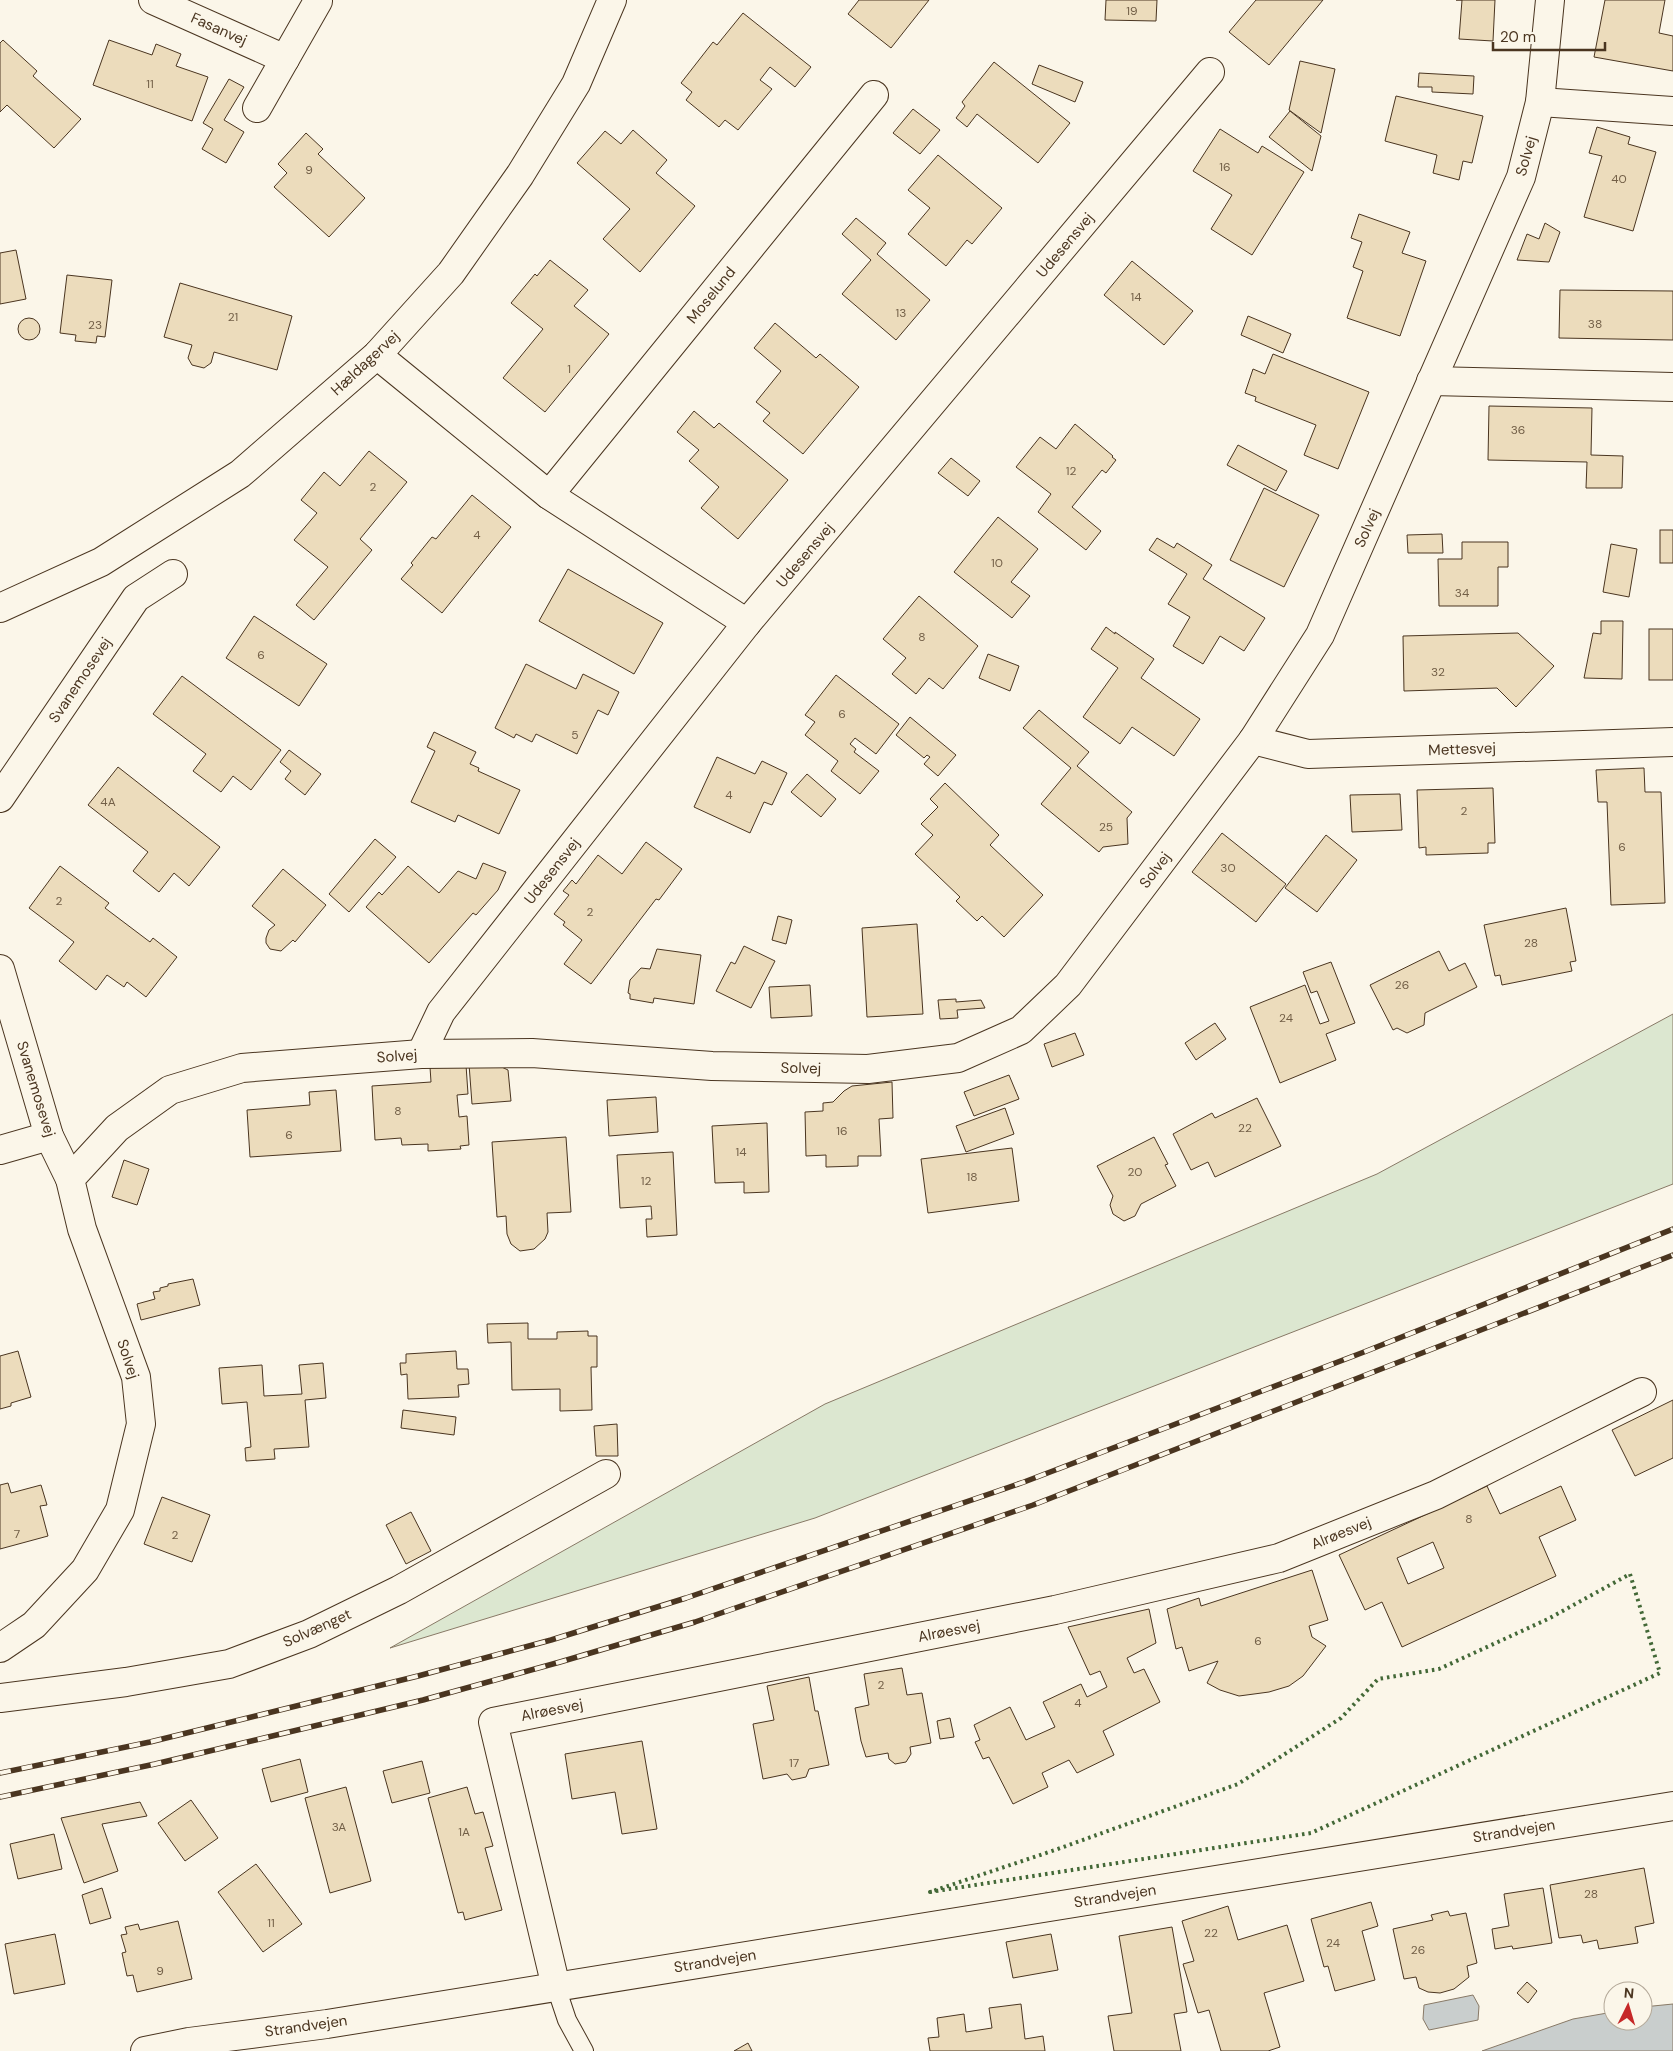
<svg xmlns="http://www.w3.org/2000/svg" width="1673" height="2051" font-family="'DM Sans',sans-serif">
<rect width="100%" height="100%" fill="#fbf6e9"/>
<!-- green -->
<path fill="#dce7d0" stroke="#887966" d="M1673,1014V1184L815,1518L390,1648L825,1404L1377,1174Z"/>
<!-- water -->
<g fill="#c9cecd" stroke="#887966">
<path d="M1473,1995L1479,2006L1478,2020L1429,2030L1423,2019L1424,2005Z"/>
<path d="M1673,2004V2051H1482L1573,2019L1613,2012V2021H1643V2007Z"/>
</g>
<!-- building -->
<g fill="#ecdcbc" stroke="#4a3520" fill-rule="evenodd">
<path d="M859,0H929L891,48L848,14Z"/>
<path d="M1106,0H1157L1156,21L1105,20Z"/>
<path d="M1256,0H1323L1269,65L1229,32Z"/>
<path d="M1456,0H1495L1493,41L1459,39L1462,0Z"/>
<path d="M1605,0H1665L1659,33L1673,36V71L1594,57Z"/>
<path d="M743,13L811,67L795,87L770,67L760,80L772,89L738,130L725,120L719,127L686,100L692,92L681,83L713,42L717,45Z"/>
<path d="M3,40L37,71L33,76L81,119L54,148L7,105L0,112V43Z"/>
<path d="M109,40L152,55L156,44L181,54L176,66L208,77L192,121L93,85Z"/>
<path d="M1300,61L1335,69L1321,133L1289,110Z"/>
<path d="M994,62L1070,123L1038,163L977,114L967,127L956,118L965,106L962,102Z"/>
<path d="M1039,65L1083,82L1075,102L1032,84Z"/>
<path d="M1419,73L1474,76L1473,94L1432,92V87H1418Z"/>
<path d="M229,79L244,87L224,120L244,132L226,163L202,149L213,129L203,123Z"/>
<path d="M1396,96L1483,116L1472,163L1463,161L1459,180L1433,173L1437,155L1385,141Z"/>
<path d="M913,109L940,130L920,154L893,133Z"/>
<path d="M1290,111L1321,136L1312,171L1269,137Z"/>
<path d="M1597,127L1630,137L1628,144L1656,152L1633,231L1584,217L1602,156L1589,153Z"/>
<path d="M1220,129L1258,153L1262,146L1304,172L1252,255L1211,229L1232,195L1193,171Z"/>
<path d="M633,130L667,160L656,173L695,206L640,272L603,239L630,209L577,163L605,131L621,144Z"/>
<path d="M306,133L323,149L318,154L365,198L329,237L274,187L287,173L278,164Z"/>
<path d="M938,155L1002,208L972,244L967,240L946,266L908,234L930,208L908,190Z"/>
<path d="M1359,214L1410,232L1402,253L1426,261L1400,336L1347,318L1363,271L1353,267L1362,242L1351,238Z"/>
<path d="M856,218L886,243L877,254L930,300L896,340L842,294L871,260L842,234Z"/>
<path d="M1545,223L1560,232L1549,262L1517,260L1527,234L1539,239Z"/>
<path d="M16,250L26,299L0,304V253Z"/>
<path d="M550,260L588,290L574,306L609,334L545,412L503,378L543,329L511,303L535,274L537,276Z"/>
<path d="M1132,261L1193,311L1164,345L1104,295Z"/>
<path d="M67,275L112,280L105,337L97,336L96,343L75,341L76,335L60,333Z"/>
<path d="M180,283L292,316L277,370L214,352L211,363L204,368L192,365L188,358L192,345L164,337Z"/>
<path d="M1560,290L1673,291V340L1559,338Z"/>
<path d="M1248,316L1291,334L1283,353L1241,335Z"/>
<circle cx="29" cy="329" r="11"/>
<path d="M775,323L816,358L820,354L859,387L803,454L763,421L770,413L756,402L781,371L754,348Z"/>
<path d="M1273,354L1369,392L1338,469L1304,455L1316,425L1255,401L1256,397L1245,393L1253,369L1265,374Z"/>
<path d="M1489,406L1592,408L1591,455L1623,456L1622,488H1586L1587,462L1488,460Z"/>
<path d="M694,411L714,428L719,423L788,480L738,539L701,508L719,487L689,461L699,450L677,432Z"/>
<path d="M1075,424L1113,456L1112,457L1116,460L1106,473L1102,470L1072,507L1101,531L1086,550L1038,512L1051,494L1016,467L1040,437L1056,449Z"/>
<path d="M1238,445L1287,471L1276,491L1227,465Z"/>
<path d="M369,451L407,482L360,539L372,550L314,620L296,605L328,567L294,540L317,513L301,500L324,472L340,486Z"/>
<path d="M951,458L980,481L968,496L938,473Z"/>
<path d="M1264,488L1319,515L1284,587L1230,560Z"/>
<path d="M472,495L511,527L442,613L401,579L413,565L411,563L432,537L436,539Z"/>
<path d="M998,517L1038,549L1011,582L1030,596L1012,618L954,572Z"/>
<rect x="1660" y="530" width="13" height="33"/>
<path d="M1442,534L1443,553H1408L1407,535Z"/>
<path d="M1157,538L1174,548L1177,543L1212,565L1203,579L1265,618L1244,651L1220,636L1203,664L1173,646L1190,617L1168,604L1187,574L1149,550Z"/>
<path d="M1462,542H1508V567H1498V606H1439L1438,559H1462Z"/>
<path d="M1611,544L1637,549L1629,597L1603,592Z"/>
<path d="M568,569L663,623L634,674L539,621Z"/>
<path d="M919,596L978,646L943,689L929,678L916,694L892,674L906,658L883,639Z"/>
<path d="M254,616L327,664L299,706L226,658Z"/>
<path d="M1601,621H1623L1622,679L1584,678L1593,633L1601,634Z"/>
<path d="M1106,627L1115,634V632L1154,659L1141,678L1200,719L1174,756L1132,727L1120,744L1083,717L1118,668L1091,649Z"/>
<rect x="1649" y="629" width="24" height="51"/>
<path d="M1518,633L1554,666L1516,707L1497,688L1404,691L1403,636Z"/>
<path d="M988,654L1019,666L1010,691L979,678Z"/>
<path d="M526,664L576,689L583,674L619,692L608,715L598,710L577,754L536,734L532,742L516,734L514,738L495,728Z"/>
<path d="M836,675L899,724L876,754L855,738L850,744L856,749L854,752L879,771L860,794L831,771L838,761L805,735L815,722L805,715Z"/>
<path d="M182,676L281,750L251,790L233,776L221,792L193,771L206,754L153,714Z"/>
<path d="M1039,710L1089,752L1077,766L1132,812L1127,818L1128,844L1103,847L1099,852L1041,804L1071,768L1023,728Z"/>
<path d="M910,717L956,755L938,776L924,764L930,757L927,755L924,758L896,735Z"/>
<path d="M434,732L476,752L470,764L479,768L478,771L520,790L499,834L458,815L455,822L411,802L435,751L427,747Z"/>
<path d="M289,750L321,774L305,795L285,779L291,771L280,762Z"/>
<path d="M717,757L755,774L762,761L787,773L772,805L764,802L750,833L694,807Z"/>
<path d="M118,767L220,847L189,886L174,873L159,892L133,871L148,852L88,805Z"/>
<path d="M1644,768L1645,792H1661L1665,903L1611,905L1607,802H1598L1596,770Z"/>
<path d="M807,774L836,799L821,817L791,792Z"/>
<path d="M945,783L999,835L990,845L1043,895L1004,937L982,916L977,921L956,901L960,897L915,854L933,835L921,824L938,807L930,799Z"/>
<path d="M1493,788L1495,843H1488V853L1426,855V847L1419,848L1417,790Z"/>
<path d="M1400,794L1402,830L1352,832L1350,795Z"/>
<path d="M1222,833L1286,884L1256,922L1192,872Z"/>
<path d="M1326,835L1357,860L1317,912L1285,888Z"/>
<path d="M375,839L396,857L349,912L329,894Z"/>
<path d="M646,842L682,869L659,900L656,899L591,984L564,964L582,940L563,925L565,922L554,914L569,895L563,891L572,880L576,884L598,855L622,874Z"/>
<path d="M483,863L506,872L498,890L476,915L473,913L429,963L366,907L379,892L382,895L408,866L439,893L458,871L476,879Z"/>
<path d="M60,866L109,903L105,908L150,942L153,938L177,957L146,997L127,982L124,987L107,975L96,990L59,961L74,942L29,908Z"/>
<path d="M283,869L326,905L295,942L293,940L281,951L270,949L266,943V938L269,930L275,925L252,906Z"/>
<path d="M1566,908L1576,961L1570,962L1572,971L1502,985L1500,975L1495,976L1484,925Z"/>
<path d="M778,916L792,920L786,944L772,940Z"/>
<path d="M917,924L923,1014L867,1017L862,928Z"/>
<path d="M744,946L775,961L751,1008L716,991L731,962L735,964Z"/>
<path d="M657,949L701,955L694,1004L654,998L653,1003L630,999V994L628,993L630,980L641,968L650,969Z"/>
<path d="M1439,951L1449,971L1465,963L1477,987L1425,1013L1424,1025L1407,1033L1397,1028L1393,1030L1370,985Z"/>
<path d="M1331,962L1355,1023L1326,1034L1336,1060L1280,1083L1250,1007L1305,985L1320,1024L1329,1021L1317,991L1311,993L1303,972Z"/>
<path d="M810,985L812,1016L771,1018L769,987Z"/>
<path d="M956,999V1002L981,1000L985,1008L957,1010L958,1018L940,1019L938,1000Z"/>
<path d="M1215,1023L1226,1039L1196,1060L1185,1043Z"/>
<path d="M1075,1033L1084,1055L1052,1067L1044,1044Z"/>
<path d="M491,1062L508,1070L511,1101L472,1104L469,1064Z"/>
<path d="M466,1065L468,1094L457,1095L459,1117L467,1116L469,1145L460,1146L461,1149L428,1151V1144L402,1145L401,1138L375,1140L372,1086L431,1082L430,1067Z"/>
<path d="M1009,1075L1019,1099L974,1116L964,1092Z"/>
<path d="M892,1082L893,1118L879,1119L881,1156H858V1166L826,1167V1155L806,1156L805,1112L823,1111V1103L833,1102L844,1091L852,1086Z"/>
<path d="M336,1090L341,1151L250,1157L247,1110L310,1105L309,1092Z"/>
<path d="M656,1097L658,1132L609,1136L607,1100Z"/>
<path d="M1257,1098L1281,1146L1215,1177L1208,1162L1191,1170L1173,1134L1212,1113L1215,1118Z"/>
<path d="M1005,1108L1014,1134L966,1152L956,1126Z"/>
<path d="M767,1123L769,1192L744,1193V1182L715,1183L712,1126Z"/>
<path d="M566,1137L571,1212L547,1213L548,1232L545,1239L534,1249L520,1251L511,1244L507,1234L506,1216L497,1217L492,1142Z"/>
<path d="M1154,1137L1168,1164L1165,1165L1176,1186L1141,1204L1135,1216L1124,1221L1113,1214L1110,1205L1113,1196L1097,1166Z"/>
<path d="M1012,1148L1019,1201L928,1213L921,1159Z"/>
<path d="M673,1152L677,1235L647,1237L646,1219H652L651,1206L620,1208L617,1155Z"/>
<path d="M124,1160L149,1169L137,1205L112,1197Z"/>
<path d="M193,1279L200,1305L141,1320L137,1304L155,1299L153,1292L160,1291V1288L168,1286V1284Z"/>
<path d="M528,1323V1339H557V1332L588,1331V1336H597V1367H591L592,1410L560,1411V1389L512,1390L511,1342L488,1343L487,1324Z"/>
<path d="M18,1351L31,1397L11,1403V1406L0,1409V1356Z"/>
<path d="M456,1351L457,1369H468L469,1384L458,1385L459,1397L408,1399L407,1374L401,1375L400,1363H406V1354Z"/>
<path d="M323,1363L326,1398L305,1400L309,1447L274,1449L275,1459L246,1461L245,1448L251,1447L247,1402L222,1404L219,1368L262,1365L264,1396L302,1394L299,1365Z"/>
<path d="M1673,1400V1458L1635,1476L1612,1430Z"/>
<path d="M403,1410L456,1417L454,1435L401,1428Z"/>
<path d="M617,1424L618,1456H596L594,1426Z"/>
<path d="M8,1483L11,1493L41,1485L47,1505L40,1506L48,1536L0,1549V1485Z"/>
<path d="M1487,1486L1500,1514L1561,1486L1576,1520L1539,1537L1556,1576L1402,1647L1382,1602L1365,1610L1339,1555ZM1433,1542L1444,1568L1408,1584L1397,1558Z"/>
<path d="M162,1497L210,1515L192,1562L144,1544Z"/>
<path d="M411,1512L431,1551L406,1564L386,1525Z"/>
<path d="M1312,1570L1328,1620L1309,1626L1312,1637L1326,1646L1303,1676L1289,1686L1269,1692L1239,1696L1220,1690L1207,1683L1218,1661L1189,1671L1182,1647L1176,1649L1167,1609L1199,1598L1201,1606Z"/>
<path d="M1149,1609L1156,1643L1127,1658L1134,1673L1144,1669L1160,1702L1103,1731L1114,1755L1077,1773L1069,1760L1042,1773L1048,1787L1013,1804L989,1757L983,1759L975,1742L980,1740L974,1725L1010,1707L1026,1740L1055,1727L1043,1702L1081,1684L1087,1697L1107,1687L1100,1671L1090,1675L1068,1627Z"/>
<path d="M902,1668L907,1695L922,1693L931,1743L910,1747L911,1754L906,1762L895,1764L889,1759L888,1753L866,1757L861,1741L855,1708L869,1705L864,1674Z"/>
<path d="M809,1677L815,1711H818L829,1765L809,1769L806,1777L792,1780L787,1774L763,1779L753,1724L774,1720L767,1686Z"/>
<path d="M950,1718L954,1737L940,1739L937,1721Z"/>
<path d="M642,1741L657,1829L622,1834L615,1792L572,1799L565,1754Z"/>
<path d="M300,1759L308,1792L271,1802L262,1769Z"/>
<path d="M422,1761L430,1793L392,1803L383,1771Z"/>
<path d="M346,1787L371,1881L330,1893L305,1798Z"/>
<path d="M467,1787L475,1814L483,1812L493,1846L485,1848L502,1910L465,1920L463,1912L458,1913L428,1798Z"/>
<path d="M191,1800L218,1838L185,1861L158,1823Z"/>
<path d="M140,1802L147,1816L102,1824L118,1871L84,1883L61,1818Z"/>
<path d="M54,1834L62,1869L18,1879L10,1844Z"/>
<path d="M256,1864L302,1924L263,1952L218,1892Z"/>
<path d="M1644,1868L1654,1923L1635,1927L1638,1943L1599,1949L1597,1940L1583,1943L1581,1935L1559,1938L1550,1885Z"/>
<path d="M102,1888L111,1918L90,1924L82,1895Z"/>
<path d="M1543,1888L1552,1943L1513,1949L1512,1946L1495,1949L1492,1929L1509,1926L1504,1894Z"/>
<path d="M1371,1902L1378,1926L1362,1931L1375,1980L1335,1991L1328,1966L1324,1967L1311,1919Z"/>
<path d="M1228,1906L1238,1940L1287,1925L1304,1981L1264,1993L1280,2047L1268,2051H1221L1209,2010L1198,2013L1183,1964L1194,1961L1182,1921Z"/>
<path d="M1448,1911L1450,1916L1466,1913L1477,1963L1467,1966L1469,1977L1454,1989L1440,1993L1428,1992L1419,1988L1416,1977L1404,1979L1393,1929L1433,1920L1431,1915Z"/>
<path d="M178,1921L192,1979L137,1992L133,1975L127,1976L122,1953L126,1952L121,1935L127,1934L125,1927L138,1924L140,1930Z"/>
<path d="M1172,1927L1187,2012L1174,2014L1181,2051H1114L1108,2016L1132,2013L1119,1936Z"/>
<path d="M55,1934L65,1984L14,1994L5,1944Z"/>
<path d="M1051,1934L1058,1970L1013,1978L1006,1942Z"/>
<path d="M1527,1982L1537,1991L1528,2003L1517,1993Z"/>
<path d="M1021,2004L1025,2039L1043,2036L1045,2051H930L928,2038L939,2037L937,2018L964,2014L966,2032L992,2028L989,2008Z"/>
<path d="M748,2043L752,2051H734Z"/>
</g>
<g fill="none" stroke-linecap="round" stroke-linejoin="round">
<!-- service casing -->
<g stroke="#4a3520" stroke-width="20">
<path id="service" d="M556,1987L567,2020L584,2051"/>
</g>
<!-- minor casing -->
<g stroke="#4a3520" stroke-width="30">
<g id="minor">
<path d="M153,0L285,59"/>
<path d="M1540,102L1673,111"/>
<path d="M257,108L318,1"/>
<path d="M377,355L549,495L747,623"/>
<path d="M1431,381L1673,387"/>
<path d="M549,495L874,95"/>
<path d="M1253,740L1308,754L1673,742"/>
<path d="M0,798L136,598L173,574"/>
<path d="M0,969L49,1136L70,1179"/>
<path d="M421,1054L441,1012L747,623L1210,72"/>
<path d="M0,1150L49,1136"/>
<path d="M0,1648L34,1625L85,1570L120,1510L141,1424L136,1377L82,1229L70,1179L117,1128L170,1090L242,1068L421,1054L532,1053L712,1066L868,1069L958,1058L1021,1030L1068,985L1253,740L1320,635L1521,177L1540,102L1550,0"/>
<path d="M0,1698L126,1682L229,1664L309,1634L399,1590L606,1474"/>
<path d="M556,1987L493,1722L1055,1610L1279,1558L1436,1495L1642,1392"/>
</g>
</g>
<!-- tertiary casing -->
<g stroke="#4a3520" stroke-width="30">
<g id="tertiary">
<path d="M0,608L101,562L240,474L377,355L451,273L520,175L576,84L612,0"/>
<path d="M145,2051L189,2042L327,2024L1673,1806"/>
</g>
</g>
<!-- service -->
<use href="#service" stroke="#fbf6e9" stroke-width="18"/>
<!-- minor -->
<use href="#minor" stroke="#fbf6e9" stroke-width="28"/>
<!-- tertiary -->
<use href="#tertiary" stroke="#fbf6e9" stroke-width="28"/>
<!-- rail casing -->
<g stroke="#4a3520" stroke-width="5.5">
<g id="rail">
<path d="M0,1773L150,1742L418,1676L551,1640L686,1598L1024,1482L1364,1352L1673,1229"/>
<path d="M0,1797L155,1764L423,1700L560,1662L695,1622L1033,1505L1673,1255"/>
</g>
</g>
<!-- rail -->
<use href="#rail" stroke="#fbf6e9" stroke-width="4" stroke-dasharray="11" stroke-linecap="butt"/>
<!-- hedge -->
<path stroke="#436837" stroke-width="4" stroke-dasharray="2.5 4" stroke-linecap="butt" d="M1630,1574L1660,1673L1311,1833L930,1892L1055,1850L1238,1784L1341,1718L1378,1679L1439,1669L1548,1619Z"/>
</g>
<g text-anchor="middle" stroke-width="4" stroke-linejoin="round" paint-order="stroke">
<!-- number labels -->
<g font-size="12" fill="#725f47">
<text x="1132" y="15">19</text>
<text x="150" y="88">11</text>
<text x="1225" y="171">16</text>
<text x="309" y="174">9</text>
<text x="1619" y="183">40</text>
<text x="1136" y="301">14</text>
<text x="901" y="317">13</text>
<text x="233" y="321">21</text>
<text x="1595" y="328">38</text>
<text x="95" y="329">23</text>
<text x="569" y="373">1</text>
<text x="1518" y="434">36</text>
<text x="1071" y="475">12</text>
<text x="373" y="491">2</text>
<text x="477" y="539">4</text>
<text x="997" y="567">10</text>
<text x="1462" y="597">34</text>
<text x="922" y="641">8</text>
<text x="261" y="659">6</text>
<text x="1438" y="676">32</text>
<text x="842" y="718">6</text>
<text x="575" y="739">5</text>
<text x="729" y="799">4</text>
<text x="108" y="806">4A</text>
<text x="1464" y="815">2</text>
<text x="1106" y="831">25</text>
<text x="1622" y="851">6</text>
<text x="1228" y="872">30</text>
<text x="59" y="905">2</text>
<text x="590" y="916">2</text>
<text x="1531" y="947">28</text>
<text x="1402" y="989">26</text>
<text x="1286" y="1022">24</text>
<text x="398" y="1115">8</text>
<text x="1245" y="1132">22</text>
<text x="842" y="1135">16</text>
<text x="289" y="1139">6</text>
<text x="741" y="1156">14</text>
<text x="1135" y="1176">20</text>
<text x="972" y="1181">18</text>
<text x="646" y="1185">12</text>
<text x="1469" y="1523">8</text>
<text x="17" y="1538">7</text>
<text x="175" y="1539">2</text>
<text x="1258" y="1645">6</text>
<text x="881" y="1689">2</text>
<text x="1078" y="1707">4</text>
<text x="794" y="1767">17</text>
<text x="339" y="1831">3A</text>
<text x="464" y="1836">1A</text>
<text x="1591" y="1898">28</text>
<text x="271" y="1927">11</text>
<text x="1211" y="1937">22</text>
<text x="1333" y="1947">24</text>
<text x="1418" y="1954">26</text>
<text x="160" y="1975">9</text>
</g>
<!-- street labels -->
<g font-size="15" fill="#4a3520" stroke="#fbf6e9">
<text transform="translate(219 29) rotate(24)" y="5">Fasanvej</text>
<text transform="translate(1526 156) rotate(-74)" y="5">Solvej</text>
<text transform="translate(1065 245) rotate(-50)" y="5">Udesensvej</text>
<text transform="translate(711 295) rotate(-51)" y="5">Moselund</text>
<text transform="translate(365 363) rotate(-43)" y="5">Hældagervej</text>
<text transform="translate(1367 528) rotate(-66)" y="5">Solvej</text>
<text transform="translate(805 555) rotate(-50)" y="5">Udesensvej</text>
<text transform="translate(80 680) rotate(-56)" y="5">Svanemosevej</text>
<text transform="translate(1462 749) rotate(-2)" y="5">Mettesvej</text>
<text transform="translate(1155 870) rotate(-53)" y="5">Solvej</text>
<text transform="translate(552 871) rotate(-52)" y="5">Udesensvej</text>
<text transform="translate(397 1056) rotate(-4)" y="5">Solvej</text>
<text transform="translate(801 1068) rotate(1)" y="5">Solvej</text>
<text transform="translate(36 1089) rotate(73)" y="5">Svanemosevej</text>
<text transform="translate(128 1359) rotate(72)" y="5">Solvej</text>
<text transform="translate(1341 1533) rotate(-22)" y="5">Alrøesvej</text>
<text transform="translate(317 1628) rotate(-24)" y="5">Solvænget</text>
<text transform="translate(949 1631) rotate(-11)" y="5">Alrøesvej</text>
<text transform="translate(552 1710) rotate(-11)" y="5">Alrøesvej</text>
<text transform="translate(1514 1831) rotate(-9)" y="5">Strandvejen</text>
<text transform="translate(1115 1896) rotate(-9)" y="5">Strandvejen</text>
<text transform="translate(715 1961) rotate(-9)" y="5">Strandvejen</text>
<text transform="translate(306 2026) rotate(-8)" y="5">Strandvejen</text>
</g>
</g>
<!-- north arrow -->
<g transform="translate(1628 2006) rotate(5)"><circle r="24" fill="#fbf6e9" stroke="#b4a999"/>
<path d="M0-4L9 19L0 12L-9 19Z" fill="#c62828"/>
<text y="-8" font-size="14" font-weight="bold" text-anchor="middle" fill="#4a3520">N</text>
</g>
<!-- scale -->
<path d="M1493 42v8h112v-8" fill="none" stroke="#4a3520" stroke-width="2.5"/>
<text x="1500" y="42" font-size="15" fill="#4a3520" stroke="#fbf6e9" stroke-width="4" paint-order="stroke">20 m</text>
</svg>
